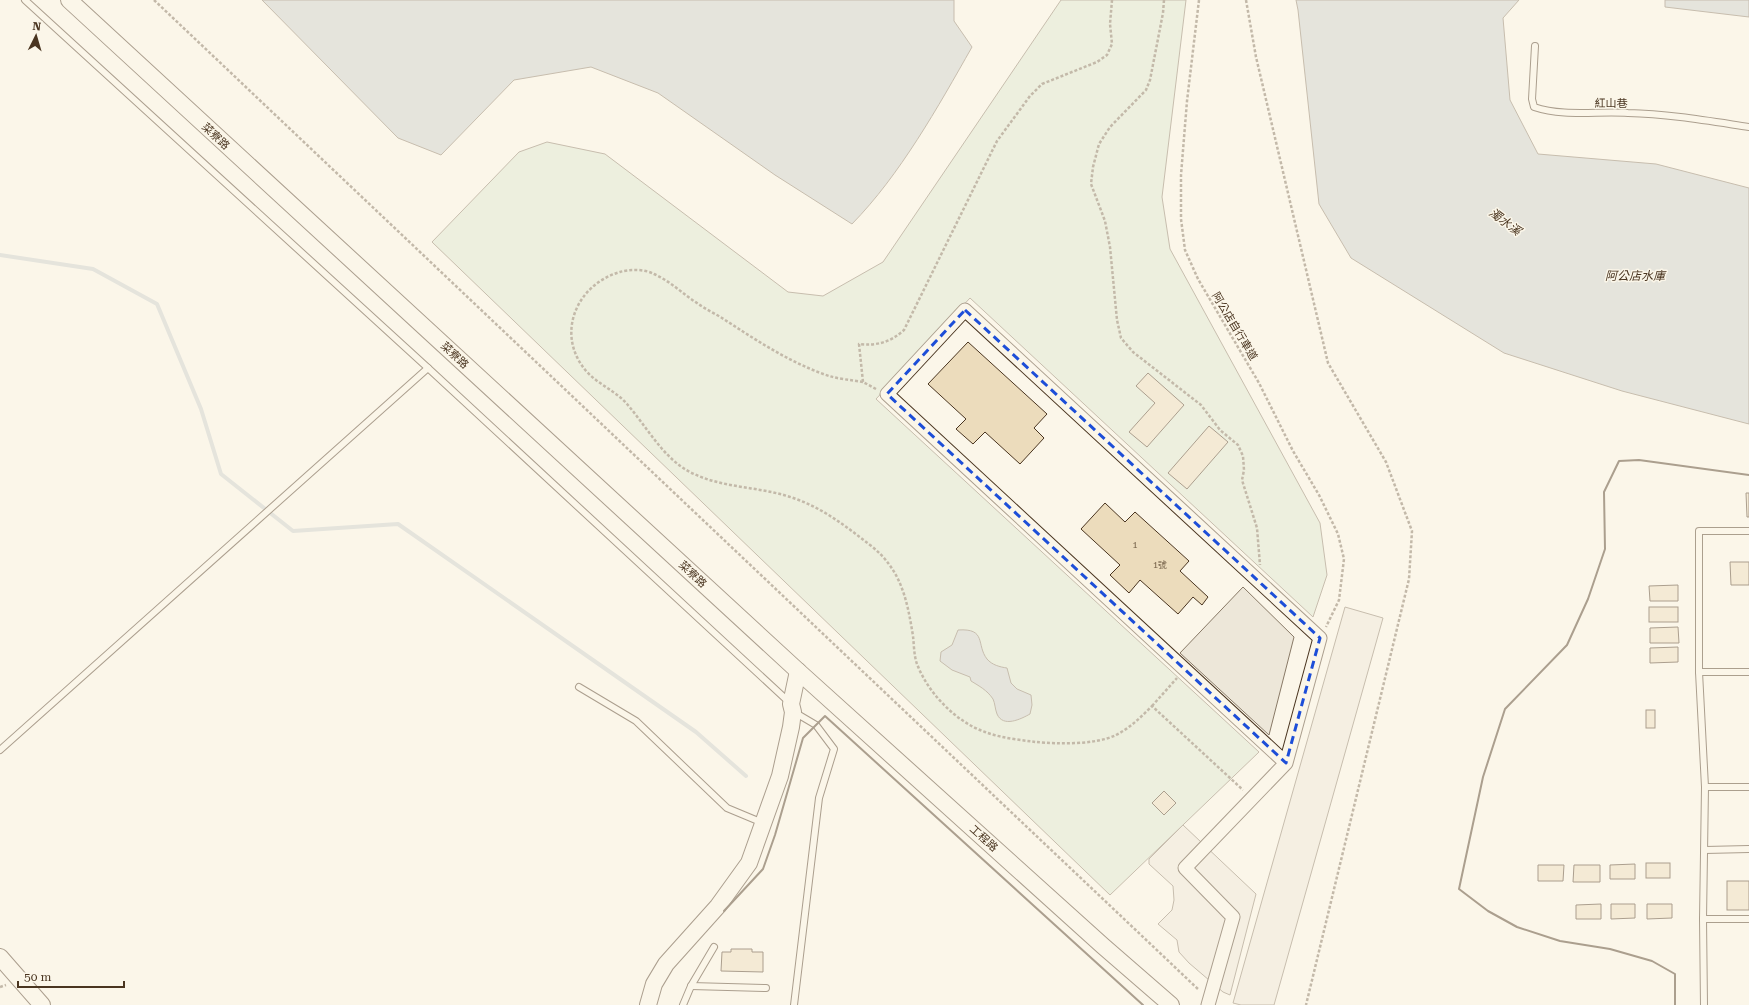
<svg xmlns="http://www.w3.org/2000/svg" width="1749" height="1005" font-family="'Roboto Serif','Noto Sans TC',serif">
<rect width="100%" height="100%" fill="#fbf6e9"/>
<!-- green -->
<path fill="#dce7d0" stroke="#887966" d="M1061,0H1186L1162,197L1170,249L1320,523L1327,575L1313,617L970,298L876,399L1259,752L1110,895L432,242L519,152L547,142L605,154L788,292L823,296L883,262Z"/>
<!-- parking -->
<g fill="#ede7d9" stroke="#887966">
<path d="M1243,587L1294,637L1269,735L1180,653Z"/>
<path d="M1345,607L1383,618L1274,1005H1241L1233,1003Z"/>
<path d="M1183,825L1256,894L1230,995L1223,992L1189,963L1179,952L1177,940L1158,924L1172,910L1174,900L1173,886L1149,864V859Z"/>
</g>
<!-- water -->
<g fill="#c9cecd" stroke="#887966">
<path d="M262,0H954V21L972,47C938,107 900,175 852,224L775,175L658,93L591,67L514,80L441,155L398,138Z"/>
<path d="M1296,0H1519L1503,18L1510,100L1538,154L1656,164L1749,188V424L1622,391L1504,353L1351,258L1319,204L1298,10Z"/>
<path d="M1665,0H1749V17L1665,7Z"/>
<path d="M958,630C987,628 976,645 987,659C992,665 1000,667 1007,668L1011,683L1017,689L1031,695L1032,705L1030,714C1021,719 1003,728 997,714C995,709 995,703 993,699C987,690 979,686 971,681L970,677L952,670L940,661L941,652L952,645Z"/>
</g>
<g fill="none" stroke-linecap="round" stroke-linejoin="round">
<!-- stream -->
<path stroke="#c9cecd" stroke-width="4" d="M0,255L93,269L157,304L201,409L221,474L293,531L398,524L696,732L746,776"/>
</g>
<!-- building -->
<g fill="#ecdcbc" stroke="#4a3520">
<path d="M968,342L1047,414L1034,428L1044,438L1020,464L985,432L973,444L956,429L966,419L928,384Z"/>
<path d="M1148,373L1184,405L1147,447L1129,432L1155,403L1136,386Z"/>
<path d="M1209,426L1228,442L1187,489L1168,473Z"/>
<path d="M1746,493H1749V517H1747Z"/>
<path d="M1105,503L1125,522L1135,512L1189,561L1180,571L1208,597L1202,605L1193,597L1178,614L1140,580L1129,593L1110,575L1120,565L1081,529Z"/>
<path d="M1730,562H1749V585H1731Z"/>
<path d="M1678,585V601H1650L1649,586Z"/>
<rect x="1649" y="607" width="29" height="15"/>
<path d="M1678,627L1679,643H1650V628Z"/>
<path d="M1678,647V662L1650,663V648Z"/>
<rect x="1646" y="710" width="9" height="18"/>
<path d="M1164,791L1176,803L1164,815L1152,803Z"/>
<rect x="1646" y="863" width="24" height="15"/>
<path d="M1635,864V879H1610V865Z"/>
<path d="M1538,865H1564L1563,881H1538Z"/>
<path d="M1574,865H1600V882H1573Z"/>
<rect x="1727" y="881" width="22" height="29"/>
<path d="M1601,904V919H1576V905Z"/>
<path d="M1611,904H1635V918L1611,919Z"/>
<path d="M1647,904H1672V918L1647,919Z"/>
<path d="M731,949H752V952H763V972L721,971L722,952H731Z"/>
</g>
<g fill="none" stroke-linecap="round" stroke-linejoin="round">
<!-- service casing -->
<g stroke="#4a3520" stroke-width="8">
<g id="service">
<path d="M25,0L428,368L789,702"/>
<path d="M1535,46L1532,99L1534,107C1564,117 1596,111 1628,113C1669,114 1709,121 1749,127"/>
<path d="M1699,672H1749"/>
<path d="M579,687L636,721L727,808L763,823"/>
<path d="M0,750L428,368"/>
<path d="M1705,787H1749"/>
<path d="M1705,850L1749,849"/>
<path d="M1703,919H1749"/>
<path d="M691,986L766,988"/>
<path d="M683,1005L691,986L714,947"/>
<path d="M794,1005L819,798L834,749L816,725L794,712"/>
<path d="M1704,1005L1703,919L1705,787L1699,672V531H1749"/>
</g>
</g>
<!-- minor casing -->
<g stroke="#4a3520" stroke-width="15">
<path id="minor" d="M1208,1005L1233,917L1185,868L1286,763L1320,638L965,310L887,394L1286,763"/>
</g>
<!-- tertiary casing -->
<g stroke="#4a3520" stroke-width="18">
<g id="tertiary">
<path d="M69,0L798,671L1103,946L1171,1005"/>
<path d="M0,957L42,1005"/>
<path d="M648,1005L654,984L666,964L718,906L749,863L780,776L791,727L793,712L791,704L798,671"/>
</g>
</g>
<!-- path -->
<g stroke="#7f6f5c" stroke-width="2.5" stroke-dasharray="3 2" stroke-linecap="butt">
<path d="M154,0L1199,990"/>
<path d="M1164,0L1163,13L1150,80L1146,90L1110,127L1099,144L1093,167L1091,184L1105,221L1110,247L1117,320L1121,338L1133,352L1201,405L1220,430L1238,445L1243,456L1244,470L1242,480L1257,528L1260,565"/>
<path d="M1199,0L1187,101L1181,175V219L1185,250L1198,279L1259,383L1293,451L1319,495L1338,534L1344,559L1339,600L1326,627"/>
<path d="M1246,0L1256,57L1328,363L1386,462L1412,531L1409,579L1306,1005"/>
<path d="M863,382C851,380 839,379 829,376C790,363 756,340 722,318C714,313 705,309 697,303C683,294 670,281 654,274C645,269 630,269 620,272C575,285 555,336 587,372C599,385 616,391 627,404C647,427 663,458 690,472C722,489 762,486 796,499C824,509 847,527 870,545C901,569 907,599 913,636C914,645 914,656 917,664C928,693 956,722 985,732C1001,738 1020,740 1036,742C1058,744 1096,745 1116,735C1130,728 1141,717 1152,706L1243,790"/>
<path d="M876,389L863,382L859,344C877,346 891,342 904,330L997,141L1030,96L1042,84L1097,62L1107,55L1112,44L1110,24L1112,0"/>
<path d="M1152,706L1177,678"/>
<path d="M0,987L6,985"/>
</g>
<!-- service -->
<use href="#service" stroke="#fbf6e9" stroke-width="6"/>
<!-- minor -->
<use href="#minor" stroke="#fbf6e9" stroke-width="13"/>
<!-- tertiary -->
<use href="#tertiary" stroke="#fbf6e9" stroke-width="16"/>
<!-- wall -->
<g stroke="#4a3520" stroke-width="2">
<path d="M724,911L763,869L775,835L803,738L825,716L1143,1005"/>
<path d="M1675,1005V974L1652,961L1610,949L1560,941L1517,927L1488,911L1459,889L1483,777L1505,709L1567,645L1588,599L1605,549L1604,492L1619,461L1639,460L1749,475"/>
</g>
</g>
<!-- marked area -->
<path d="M0 0H1749V1005H0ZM965,310L1320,638L1286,763L887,394Z" fill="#fbf6e9" fill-opacity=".55" fill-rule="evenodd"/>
<path fill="none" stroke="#1d4ed8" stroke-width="3" stroke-dasharray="8 5" stroke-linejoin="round" d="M965,310L1320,638L1286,763L887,394Z"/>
<g text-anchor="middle" stroke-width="3" stroke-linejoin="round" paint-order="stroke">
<!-- number labels -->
<g font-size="9" fill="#725f47">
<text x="1135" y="548">1</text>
<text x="1160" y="568">1號</text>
</g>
<!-- street labels -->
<g font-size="11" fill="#4a3520" stroke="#fbf6e9">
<text x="1611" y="107">紅山巷</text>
<text transform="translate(216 136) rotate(43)" y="4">菜寮路</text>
<text transform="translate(1235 326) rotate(59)" y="4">阿公店自行車道</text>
<text transform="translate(455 355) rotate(43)" y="4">菜寮路</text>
<text transform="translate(693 574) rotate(43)" y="4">菜寮路</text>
<text transform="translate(984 838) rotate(42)" y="4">工程路</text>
</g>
<!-- water labels -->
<g font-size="12" font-style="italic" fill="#4a3520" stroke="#fbf6e9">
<text transform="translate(1505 222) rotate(37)" y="4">濁水溪</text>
<text x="1635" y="280">阿公店水庫</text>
</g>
</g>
<!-- north arrow -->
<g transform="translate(36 36) rotate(5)" stroke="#fbf6e9" stroke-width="3" paint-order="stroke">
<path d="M0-3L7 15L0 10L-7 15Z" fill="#4a3520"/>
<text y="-6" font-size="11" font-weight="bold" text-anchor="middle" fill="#4a3520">N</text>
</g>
<!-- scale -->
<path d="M18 981v6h106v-6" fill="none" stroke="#4a3520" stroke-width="2"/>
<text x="24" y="981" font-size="12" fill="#4a3520" stroke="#fbf6e9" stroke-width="3" paint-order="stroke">50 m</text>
</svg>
